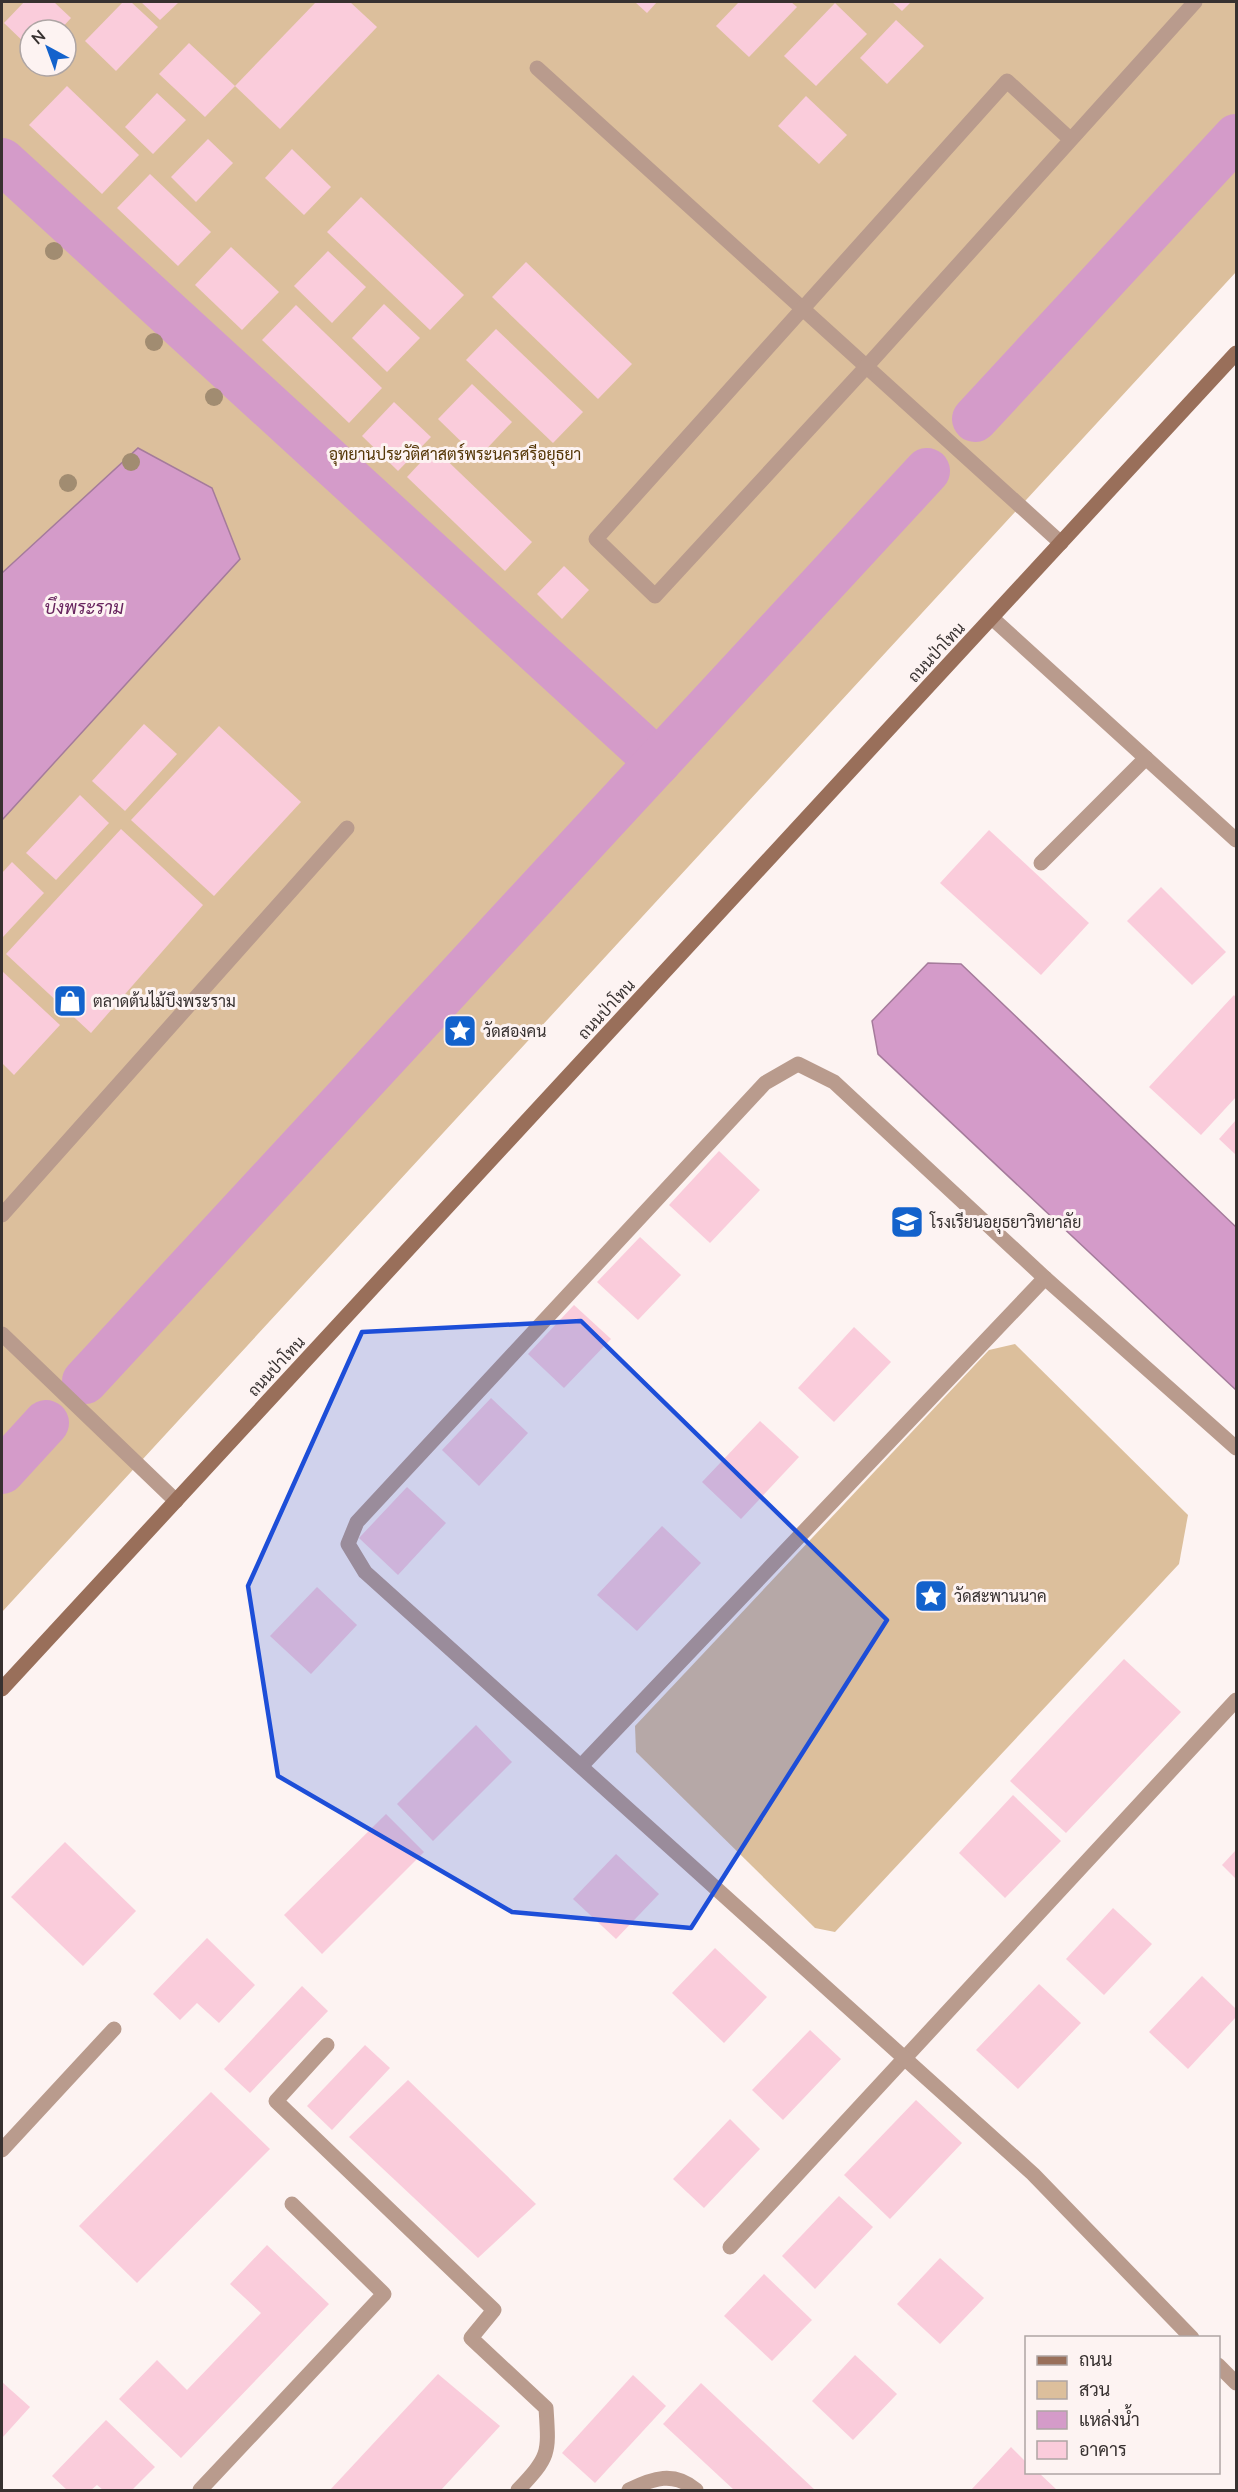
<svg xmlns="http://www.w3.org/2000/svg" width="1238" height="2492" font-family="Mulish,Sarabun,sans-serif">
<rect width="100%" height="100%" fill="#fdf3f2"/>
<!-- green -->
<g fill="#dcbf9c" fill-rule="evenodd">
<path d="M2,2H1236V272L2,1612ZM30,30H66V66H30Z"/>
<path d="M1015,1344L1188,1515L1179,1564L835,1932L815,1928L636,1752L635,1726L989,1350Z"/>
</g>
<!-- water -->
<g fill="#d49bc9" stroke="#a57b9b" stroke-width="1.5">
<path d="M138,448L212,488L240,559L2,820V573Z"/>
<path d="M928,963L961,964L1236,1227V1390L878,1054L872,1021Z"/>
</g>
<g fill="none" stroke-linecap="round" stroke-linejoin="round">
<!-- canal -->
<g stroke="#d49bc9" stroke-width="46">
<path d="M2,161L658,762"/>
<path d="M975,419L1236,137"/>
<path d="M85,1381L927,471"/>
<path d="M2,1471L46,1423"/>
</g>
</g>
<!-- building -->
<g fill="#faccdb">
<path d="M24,2H54L71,18L60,30H30V48L4,23Z"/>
<path d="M123,2H131L158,27L116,71L85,41Z"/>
<path d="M141,2H179L160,20Z"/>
<path d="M316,2H350L377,27L280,129L235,86Z"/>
<path d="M635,2H657L647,13Z"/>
<path d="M739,2H791L797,7L749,57L716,26Z"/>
<path d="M892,2H911L902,11Z"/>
<path d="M835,3L867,34L816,86L784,56Z"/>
<path d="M896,20L924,46L887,84L860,58Z"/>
<path d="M189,43L235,86L205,117L159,74Z"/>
<path d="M67,86L139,155L102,194L29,125Z"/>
<path d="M157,93L186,120L153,154L125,127Z"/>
<path d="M806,96L847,135L819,164L778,126Z"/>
<path d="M208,139L233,163L196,202L171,177Z"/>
<path d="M292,149L331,187L304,215L265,178Z"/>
<path d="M150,174L211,232L178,266L117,208Z"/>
<path d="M361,197L464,295L430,330L327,232Z"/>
<path d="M231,247L279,292L242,330L195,285Z"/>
<path d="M328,251L366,287L332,323L294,286Z"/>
<path d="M526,262L632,364L598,399L492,297Z"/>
<path d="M384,304L420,338L387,372L352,338Z"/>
<path d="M296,305L382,388L349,423L262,340Z"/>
<path d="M496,329L583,412L553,443L466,360Z"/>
<path d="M472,384L512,422L478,458L438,419Z"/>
<path d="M394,402L431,437L398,471L362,436Z"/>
<path d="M434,448L532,542L505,571L407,477Z"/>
<path d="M564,566L589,590L562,619L537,594Z"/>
<path d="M144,724L177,754L125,811L92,781Z"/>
<path d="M219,726L301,802L214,896L131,820Z"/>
<path d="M80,795L109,823L56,880L26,853Z"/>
<path d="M121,829L203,905L91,1033L6,954Z"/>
<path d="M989,830L1089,923L1041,975L940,883Z"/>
<path d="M12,862L44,893L2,938V873Z"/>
<path d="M1161,887L1226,952L1192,985L1127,921Z"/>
<path d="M2,971L60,1025L14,1075L2,1063Z"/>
<path d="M1234,995L1236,998V1097L1201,1135L1149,1087Z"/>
<path d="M1236,1120V1155L1219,1139Z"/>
<path d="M719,1151L760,1190L710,1243L669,1205Z"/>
<path d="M640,1237L681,1275L638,1320L597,1282Z"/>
<path d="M574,1305L611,1339L564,1388L528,1354Z"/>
<path d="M854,1327L891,1362L834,1422L798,1388Z"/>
<path d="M491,1398L528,1433L479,1486L442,1450Z"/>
<path d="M760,1421L799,1457L741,1519L702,1482Z"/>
<path d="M407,1487L446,1523L398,1575L359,1538Z"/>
<path d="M662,1526L701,1563L637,1631L597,1595Z"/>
<path d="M317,1587L357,1625L311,1674L270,1636Z"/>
<path d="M1124,1659L1181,1712L1066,1833L1010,1781Z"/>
<path d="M476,1725L512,1762L433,1841L397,1804Z"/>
<path d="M1013,1795L1061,1841L1005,1898L959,1853Z"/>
<path d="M386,1814L424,1852L322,1954L284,1915Z"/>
<path d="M65,1842L136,1911L83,1966L11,1897Z"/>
<path d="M1236,1850V1879L1222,1865Z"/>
<path d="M616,1854L659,1894L616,1939L573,1899Z"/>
<path d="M1113,1908L1152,1944L1104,1995L1066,1959Z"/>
<path d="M207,1938L255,1985L219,2023L197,2003L180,2020L153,1994Z"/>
<path d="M715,1948L767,1997L724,2043L672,1993Z"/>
<path d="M1202,1976L1236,2009V2017L1188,2069L1149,2032Z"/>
<path d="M1039,1984L1081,2023L1018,2089L976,2050Z"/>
<path d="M302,1986L328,2011L250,2093L224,2069Z"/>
<path d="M810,2030L841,2059L783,2120L752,2090Z"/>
<path d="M365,2045L390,2068L332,2130L307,2106Z"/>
<path d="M408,2080L536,2204L478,2258L349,2137Z"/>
<path d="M211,2092L270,2149L137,2283L79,2226Z"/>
<path d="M916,2100L962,2143L890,2219L844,2175Z"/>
<path d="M730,2119L760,2149L704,2208L673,2179Z"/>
<path d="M839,2196L873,2227L815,2289L782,2256Z"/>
<path d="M267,2245L329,2304L181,2458L119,2399L157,2360L187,2390L261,2313L230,2284Z"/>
<path d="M940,2258L984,2298L940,2344L897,2304Z"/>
<path d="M764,2274L812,2320L772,2361L724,2316Z"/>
<path d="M855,2355L897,2394L853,2440L812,2401Z"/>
<path d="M438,2374L500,2426L441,2490H330Z"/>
<path d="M633,2375L666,2406L595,2483L562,2453Z"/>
<path d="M2,2382L30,2407L2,2438Z"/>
<path d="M701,2383L815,2490H734L663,2424Z"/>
<path d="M106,2420L155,2467L132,2490H103L97,2485L91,2490H67L52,2476Z"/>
<path d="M1011,2447L1026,2462V2472H1038L1057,2490H971Z"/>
</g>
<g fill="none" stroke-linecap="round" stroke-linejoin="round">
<!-- lane -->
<g stroke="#b99b8d" stroke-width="15">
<path d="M537,68L1061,543"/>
<path d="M1070,139L1007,81L596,539L655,596L867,366L1195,2"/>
<path d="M992,618L1236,840"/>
<path d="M1041,863L1146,758"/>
<path d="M2,1215L347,828"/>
<path d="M2,1334L176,1501"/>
<path d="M582,1765L1045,1278"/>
<path d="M327,2045L276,2101L494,2310L471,2338L546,2408C549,2454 550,2456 518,2490"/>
<path d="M2,2150L114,2029"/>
<path d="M730,2247L1236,1700"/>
<path d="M1192,2338L1033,2174L365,1572L348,1544L357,1522L765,1083L798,1064L834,1082L1045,1278L1236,1448"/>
<path d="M1218,2365L1236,2383"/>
<path d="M200,2490L384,2294L292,2204"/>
<path d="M629,2490C653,2478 674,2471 696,2490"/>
</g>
<!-- secondary -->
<path stroke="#996f5a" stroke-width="15" d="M2,1689L1236,353"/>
</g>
<!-- trees -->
<g fill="#a18c71">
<circle cx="54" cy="251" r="9"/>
<circle cx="154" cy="342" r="9"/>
<circle cx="214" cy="397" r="9"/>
<circle cx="131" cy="462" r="9"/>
<circle cx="68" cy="483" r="9"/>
</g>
<!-- marked area -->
<path fill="#1d4ed8" fill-opacity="0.2" stroke="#1d4ed8" stroke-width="4.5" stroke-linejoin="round" d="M581,1321L887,1620L691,1928L512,1912L278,1776L248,1586L362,1332Z"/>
<!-- icons -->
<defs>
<g id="shop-square" transform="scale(1.725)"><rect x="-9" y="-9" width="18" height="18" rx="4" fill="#1362cc" stroke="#fdf3f2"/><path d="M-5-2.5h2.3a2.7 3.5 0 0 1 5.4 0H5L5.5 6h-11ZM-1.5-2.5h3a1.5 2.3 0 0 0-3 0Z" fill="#fff"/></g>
<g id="sight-square" transform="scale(1.725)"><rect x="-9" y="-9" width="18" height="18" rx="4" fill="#1362cc" stroke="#fdf3f2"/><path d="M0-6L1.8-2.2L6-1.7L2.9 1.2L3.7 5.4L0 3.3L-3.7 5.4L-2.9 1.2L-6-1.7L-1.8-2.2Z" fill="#fff"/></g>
<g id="school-square" transform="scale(1.725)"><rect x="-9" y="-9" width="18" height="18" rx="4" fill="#1362cc" stroke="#fdf3f2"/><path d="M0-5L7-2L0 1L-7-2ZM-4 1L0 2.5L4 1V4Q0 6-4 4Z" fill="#fff"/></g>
</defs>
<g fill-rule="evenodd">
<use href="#shop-square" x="70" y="1001"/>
<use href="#sight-square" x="460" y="1031"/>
<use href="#school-square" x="907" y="1222"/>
<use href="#sight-square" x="931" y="1596"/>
</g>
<g text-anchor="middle" stroke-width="6" stroke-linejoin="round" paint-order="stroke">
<!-- park labels -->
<g font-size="16" fill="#553707" stroke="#fdf3f2">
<text x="455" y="460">อุทยานประวัติศาสตร์พระนครศรีอยุธยา</text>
</g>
<!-- street labels -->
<g font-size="16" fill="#373130" stroke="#fdf3f2">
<text transform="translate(936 652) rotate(-47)" y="6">ถนนป่าโทน</text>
<text transform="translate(606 1009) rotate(-47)" y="6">ถนนป่าโทน</text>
<text transform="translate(276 1366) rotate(-47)" y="6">ถนนป่าโทน</text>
</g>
<!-- poi labels -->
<g font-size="16" fill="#373130" stroke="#fdf3f2" text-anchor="start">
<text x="93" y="1007">ตลาดต้นไม้บึงพระราม</text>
<text x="483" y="1037">วัดสองคน</text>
<text x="930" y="1228">โรงเรียนอยุธยาวิทยาลัย</text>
<text x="954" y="1602">วัดสะพานนาค</text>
</g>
<!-- water labels -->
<g font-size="18" font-style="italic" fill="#68255f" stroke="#fdf3f2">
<text x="84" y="614">บึงพระราม</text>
</g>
</g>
<!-- border -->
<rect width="1238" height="2492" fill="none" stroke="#373130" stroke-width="6"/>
<!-- legend -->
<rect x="1025" y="2336" width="195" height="138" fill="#fdf3f2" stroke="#aea5a4" stroke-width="1.5"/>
<rect x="1037" y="2356" width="30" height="9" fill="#996f5a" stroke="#aea5a4" stroke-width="1.5"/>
<text x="1079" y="2366" font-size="18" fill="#373130">ถนน</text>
<rect x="1037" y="2381" width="30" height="18" fill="#dcbf9c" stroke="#aea5a4" stroke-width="1.5"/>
<text x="1079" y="2396" font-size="18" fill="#373130">สวน</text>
<rect x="1037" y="2411" width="30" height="18" fill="#d49bc9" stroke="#aea5a4" stroke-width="1.5"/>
<text x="1079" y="2426" font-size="18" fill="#373130">แหล่งน้ำ</text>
<rect x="1037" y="2441" width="30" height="18" fill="#faccdb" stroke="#aea5a4" stroke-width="1.5"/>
<text x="1079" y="2456" font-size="18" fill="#373130">อาคาร</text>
<!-- north arrow -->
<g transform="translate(48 48) rotate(319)"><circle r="28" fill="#fdf3f2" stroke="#aea5a4" stroke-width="1.5"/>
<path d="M0-4.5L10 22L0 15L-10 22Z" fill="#1362cc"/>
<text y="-9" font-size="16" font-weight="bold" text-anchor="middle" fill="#373130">N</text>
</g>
</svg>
